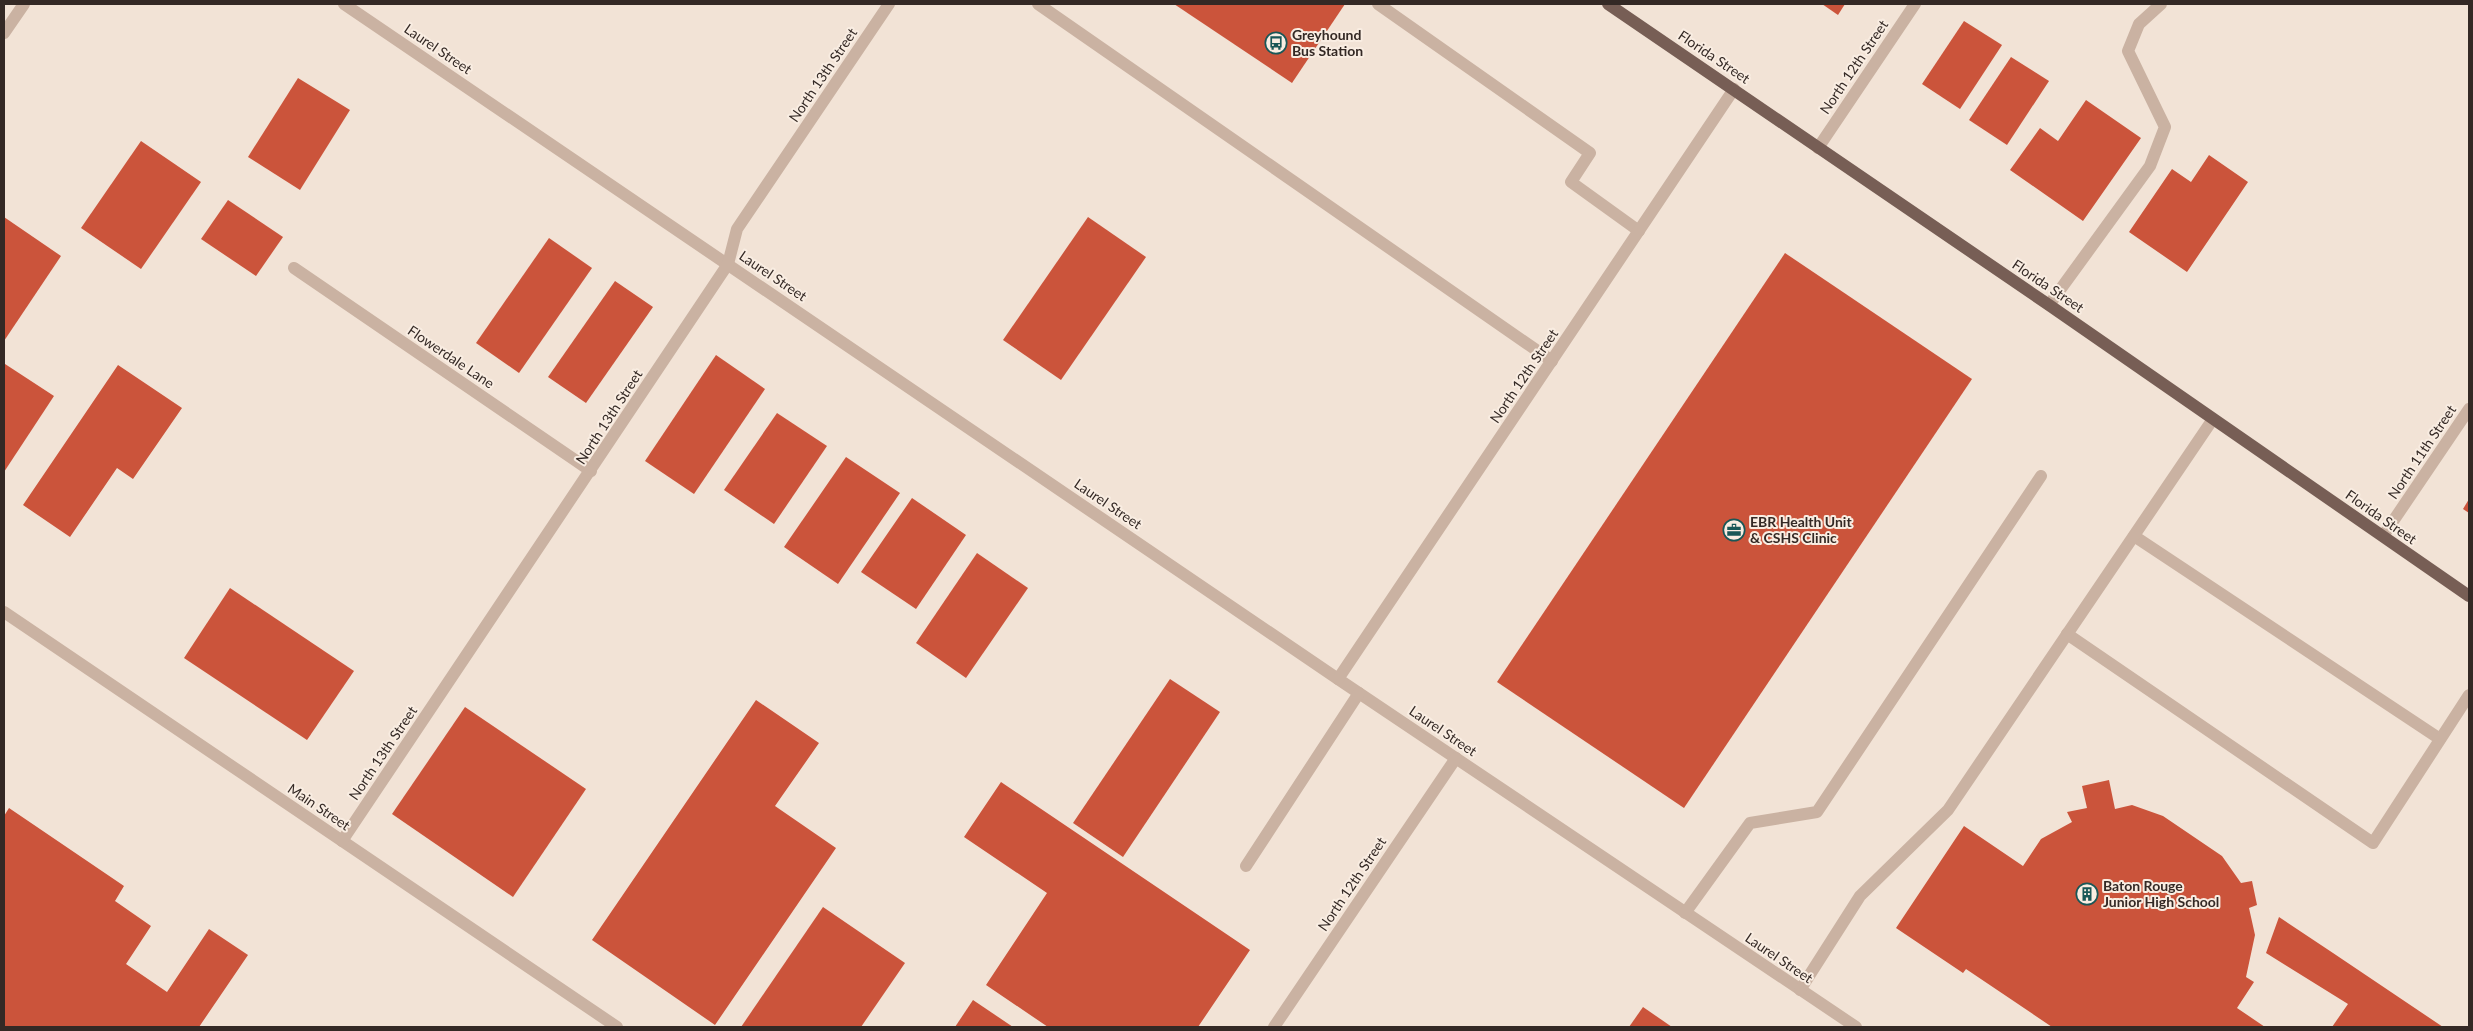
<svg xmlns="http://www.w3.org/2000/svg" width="2473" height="1031" font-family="Lato,sans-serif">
<rect width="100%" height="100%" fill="#f2e3d6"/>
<!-- building -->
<g fill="#cb543b">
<path d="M1174,4H1345L1292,83Z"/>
<path d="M1822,4H1845L1838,15Z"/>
<path d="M1964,21L2002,45L1960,109L1922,84Z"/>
<path d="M2011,57L2049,81L2007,145L1969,120Z"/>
<path d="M298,78L350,110L300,190L248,157Z"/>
<path d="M2086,100L2141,138L2083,221L2010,170L2040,128L2058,141Z"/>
<path d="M141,141L201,182L141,269L81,228Z"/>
<path d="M2209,155L2248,182L2187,272L2129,232L2172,169L2191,182Z"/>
<path d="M228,200L283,237L256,276L201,239Z"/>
<path d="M4,217L61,256L4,341Z"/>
<path d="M1088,217L1146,257L1061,380L1003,340Z"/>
<path d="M549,238L592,268L519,373L476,343Z"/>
<path d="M1785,253L1972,379L1684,808L1497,682Z"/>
<path d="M615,281L653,307L586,403L548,377Z"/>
<path d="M716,355L765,389L694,494L645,461Z"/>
<path d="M5,364L54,396L4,472V366Z"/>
<path d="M118,365L182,408L133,479L117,468L70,537L23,505Z"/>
<path d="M777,413L827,446L774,524L724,490Z"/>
<path d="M846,457L900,493L838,584L784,547Z"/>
<path d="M912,498L966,535L916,609L861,572Z"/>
<path d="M2469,499V513L2463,509Z"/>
<path d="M977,553L1028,588L966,678L916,643Z"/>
<path d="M230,588L354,671L307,740L184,658Z"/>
<path d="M1170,679L1220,712L1123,857L1073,823Z"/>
<path d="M756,700L819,743L775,806L836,848L715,1025L592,940Z"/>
<path d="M465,707L586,789L513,897L392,814Z"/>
<path d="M2109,780L2115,809L2132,805L2163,816L2222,856L2241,883L2252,881L2257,905L2249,908L2255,935L2246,977L2254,982L2237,1008L2265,1027H2052L1966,969L1963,973L1896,928L1964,826L2023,866L2041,839L2072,822L2067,812L2087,808L2082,786Z"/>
<path d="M1001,782L1250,950L1198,1027H1048L986,985L1047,893L964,837Z"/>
<path d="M9,808L124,886L115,901L151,926L126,964L167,992L209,929L248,955L199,1027H4V816Z"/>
<path d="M823,907L905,963L861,1027H741Z"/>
<path d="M2279,917L2333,953L2443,1027H2332L2348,1004L2266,953Z"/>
<path d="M973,1000L1013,1027H955Z"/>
<path d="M1643,1007L1672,1027H1629Z"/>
</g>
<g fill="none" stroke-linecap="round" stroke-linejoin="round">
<!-- minor -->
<g stroke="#cab2a2" stroke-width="12">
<path d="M344,4L1338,679L1856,1027"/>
<path d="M1038,4L1552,361"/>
<path d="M1378,4L1590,153L1571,182L1639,231"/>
<path d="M4,33L24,4"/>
<path d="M1818,148L1915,4"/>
<path d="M294,268L591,471"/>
<path d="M2049,305L2150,166L2165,127L2128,51L2139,24L2161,4"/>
<path d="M2134,536L2440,739"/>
<path d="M2383,536L2469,409"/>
<path d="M4,612L617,1027"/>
<path d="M2067,634L2373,843L2469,695"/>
<path d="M1338,679L1734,89"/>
<path d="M342,841L728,264L737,229L889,4"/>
<path d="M1246,866L1359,693"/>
<path d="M1685,913L1750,823L1817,812L2041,476"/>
<path d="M1800,990L1860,896L1948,810L2213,419"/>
<path d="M1274,1027L1456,758"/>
</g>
<!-- major -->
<path stroke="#775e55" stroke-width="12" d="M1608,4L2049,305L2469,596"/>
</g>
<!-- icons -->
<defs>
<g id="bus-ring" transform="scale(1.125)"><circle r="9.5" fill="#f9ede2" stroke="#195757" stroke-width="1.5"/><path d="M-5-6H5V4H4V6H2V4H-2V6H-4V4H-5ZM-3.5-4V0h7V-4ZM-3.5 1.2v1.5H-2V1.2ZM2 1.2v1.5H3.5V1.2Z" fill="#195757"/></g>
<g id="office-ring" transform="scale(1.125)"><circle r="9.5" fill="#f9ede2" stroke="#195757" stroke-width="1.5"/><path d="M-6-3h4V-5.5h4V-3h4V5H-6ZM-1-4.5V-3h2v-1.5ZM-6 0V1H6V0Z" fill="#195757"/></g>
<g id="building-ring" transform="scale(1.125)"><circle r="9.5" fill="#f9ede2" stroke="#195757" stroke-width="1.5"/><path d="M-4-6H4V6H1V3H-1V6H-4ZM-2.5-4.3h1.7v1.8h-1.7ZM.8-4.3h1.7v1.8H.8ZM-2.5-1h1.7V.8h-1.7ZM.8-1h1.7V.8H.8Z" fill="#195757"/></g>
</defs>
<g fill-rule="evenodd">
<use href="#bus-ring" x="1276" y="43"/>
<use href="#office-ring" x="1734" y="530"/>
<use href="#building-ring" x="2087" y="894"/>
</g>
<g text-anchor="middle" stroke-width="4" stroke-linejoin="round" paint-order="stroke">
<!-- poi labels -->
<g font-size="14" font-weight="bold" fill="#342925" stroke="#f9ede2" text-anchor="start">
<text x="1292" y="40">Greyhound<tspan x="1292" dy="16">Bus Station</tspan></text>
<text x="1750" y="527">EBR Health Unit<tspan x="1750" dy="16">&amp; CSHS Clinic</tspan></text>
<text x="2103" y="891">Baton Rouge<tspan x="2103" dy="16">Junior High School</tspan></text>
</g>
<!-- street labels -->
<g font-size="14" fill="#342925" stroke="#f9ede2">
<text transform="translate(438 49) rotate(34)" y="5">Laurel Street</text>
<text transform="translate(1714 57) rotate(34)" y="5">Florida Street</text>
<text transform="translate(1854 67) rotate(-56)" y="5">North 12th Street</text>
<text transform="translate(823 75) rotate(-56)" y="5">North 13th Street</text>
<text transform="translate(773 276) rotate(34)" y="5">Laurel Street</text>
<text transform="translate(2048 286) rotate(34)" y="5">Florida Street</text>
<text transform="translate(451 357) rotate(34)" y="5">Flowerdale Lane</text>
<text transform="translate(1524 376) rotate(-56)" y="5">North 12th Street</text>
<text transform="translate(609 417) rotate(-57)" y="5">North 13th Street</text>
<text transform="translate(2422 452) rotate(-56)" y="5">North 11th Street</text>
<text transform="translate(1108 504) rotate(34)" y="5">Laurel Street</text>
<text transform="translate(2381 517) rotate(35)" y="5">Florida Street</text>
<text transform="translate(1443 731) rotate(34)" y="5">Laurel Street</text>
<text transform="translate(383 753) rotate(-56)" y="5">North 13th Street</text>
<text transform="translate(319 807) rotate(34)" y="5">Main Street</text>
<text transform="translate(1352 884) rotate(-56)" y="5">North 12th Street</text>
<text transform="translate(1779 958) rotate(34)" y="5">Laurel Street</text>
</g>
</g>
<!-- border -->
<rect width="2473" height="1031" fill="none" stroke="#342925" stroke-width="10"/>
</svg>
